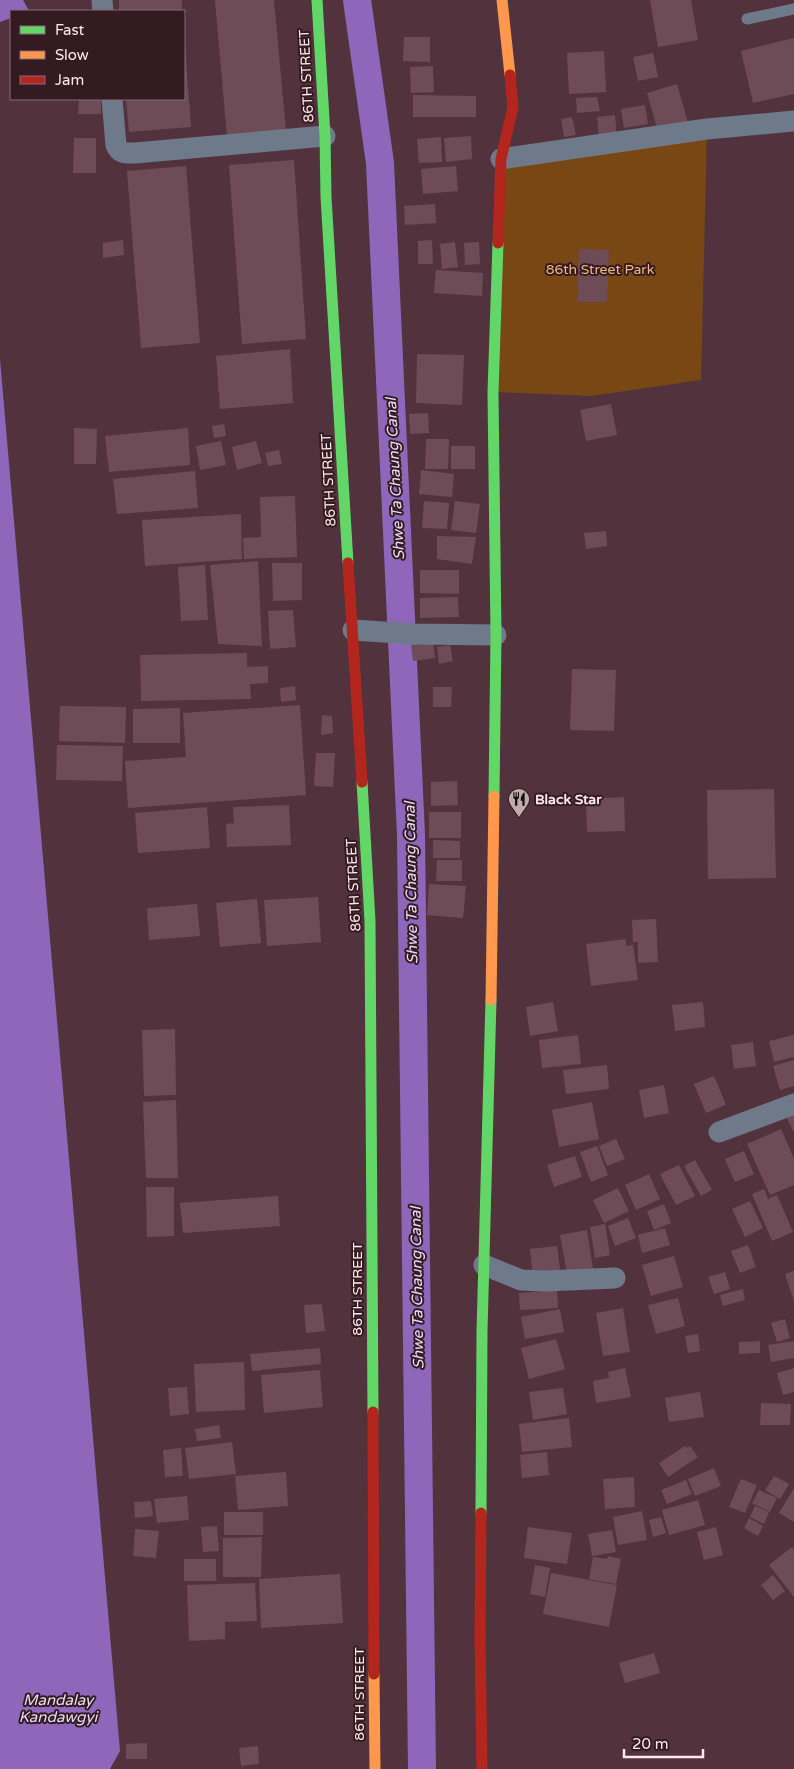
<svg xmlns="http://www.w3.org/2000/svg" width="794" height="1769" font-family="'Varela Round',sans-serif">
<rect width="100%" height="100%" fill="#52333d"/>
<!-- green -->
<path fill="#784714" d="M707,129L701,380L591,396L493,392L501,159Z"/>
<!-- water -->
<g fill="#8e67bb">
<path d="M0,0H23L29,11H11V18L0,22Z"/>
<path d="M0,359L120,1751L110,1769H0Z"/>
</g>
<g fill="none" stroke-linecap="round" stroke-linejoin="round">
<!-- canal -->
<path stroke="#8e67bb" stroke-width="28" d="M357,0L380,163L411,835L422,1769"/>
</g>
<!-- building -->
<g fill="#6d4c57">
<rect x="119" y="0" width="63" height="11"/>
<path d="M215,0H274L286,131L227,137Z"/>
<path d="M650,0H691L698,40L658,47Z"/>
<path d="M404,37H430V62L403,61Z"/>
<path d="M794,38V94L753,103L741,51Z"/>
<path d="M184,46H185L191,127L129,132L126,99H184Z"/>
<path d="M604,51L606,92L569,94L567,53Z"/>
<path d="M653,53L658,77L638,81L633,57Z"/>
<path d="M433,66L434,92L411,93L410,67Z"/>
<path d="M677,84L689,126L659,135L647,93Z"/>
<path d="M413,95L476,96V117H413Z"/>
<path d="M597,97L600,111L577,113L576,98Z"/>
<path d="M79,99H101V114H78Z"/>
<path d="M645,105L648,124L624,128L621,109Z"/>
<path d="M615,115L617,137L599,139L597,117Z"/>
<path d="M572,117L576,135L564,137L561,119Z"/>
<path d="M471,136L472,159L446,162L444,138Z"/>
<path d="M441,137L442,162L419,163L417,139Z"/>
<path d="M74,138H96V173H73Z"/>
<path d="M294,160L306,339L242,344L229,165Z"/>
<path d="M186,166L200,343L141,348L127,171Z"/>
<path d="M456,166L458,191L423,194L421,169Z"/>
<path d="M435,204L436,223L405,225L404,206Z"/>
<path d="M123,240L124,255L103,258V243Z"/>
<path d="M432,240L433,264H418V241Z"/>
<path d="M455,242L458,267L442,269L440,244Z"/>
<path d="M479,242L480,264L465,265L464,243Z"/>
<path d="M579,249L609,250L607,302H577Z"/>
<path d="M436,270L483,273L482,296L434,293Z"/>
<path d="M290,349L293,403L220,409L216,356Z"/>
<path d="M417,354L464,355L462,405L416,403Z"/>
<path d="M611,404L617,435L586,441L580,410Z"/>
<path d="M428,413L429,433L410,434L409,414Z"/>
<path d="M224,424L226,436L214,438L212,426Z"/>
<path d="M74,428L97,429L96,464H74Z"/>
<path d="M188,428L190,465L109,472L105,436Z"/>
<path d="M426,439H449L448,469H425Z"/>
<path d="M221,441L226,465L200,470L196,446Z"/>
<path d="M256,441L262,463L237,470L232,447Z"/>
<rect x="451" y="446" width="24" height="23"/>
<path d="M279,450L282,464L268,466L265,453Z"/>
<path d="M421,470L454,474L452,497L419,494Z"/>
<path d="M195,471L198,508L117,514L113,479Z"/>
<path d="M295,496L297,557L244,559L243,538L261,537L260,497Z"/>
<path d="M424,501L449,503L447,529L422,528Z"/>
<path d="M455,501L480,504L476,533L451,530Z"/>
<path d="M241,514L242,559L145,566L142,520Z"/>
<path d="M606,531L607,546L586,549L584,533Z"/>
<path d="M437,536L476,537L472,564L437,559Z"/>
<path d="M258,561L262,646L218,644L210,565Z"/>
<path d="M272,563H302V600L273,601Z"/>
<path d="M205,565L208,620L181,621L178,567Z"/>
<path d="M420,570H459V594L420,593Z"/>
<path d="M458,597L459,617L420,618V598Z"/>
<path d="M293,610L296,647L270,649L268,611Z"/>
<path d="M433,642L435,658L413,661L411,645Z"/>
<path d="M450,645L453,661L439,664L437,647Z"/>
<path d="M247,653V667L268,666V683L250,684L251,699L141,701L140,655Z"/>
<path d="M572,669L616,670L614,731L570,730Z"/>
<path d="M295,686L296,700L281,702L280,688Z"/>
<path d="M433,687H452L451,707H433Z"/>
<path d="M300,705L306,795L128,808L125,761L186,757L183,713Z"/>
<path d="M60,706L126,707L125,743L59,741Z"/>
<path d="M180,708V743H133V709Z"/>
<path d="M322,715L332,716L333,733L321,735Z"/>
<path d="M57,745L123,746L122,781L56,780Z"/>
<path d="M316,753H335L333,787L314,786Z"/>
<path d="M457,781L458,805L431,806V782Z"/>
<path d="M774,789L776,878L708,879L707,790Z"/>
<path d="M624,797L625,831L587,832L586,799Z"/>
<path d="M289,805L291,845L227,847L226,824L234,823L233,807Z"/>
<path d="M207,807L210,848L138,853L135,813Z"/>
<rect x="429" y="812" width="32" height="26"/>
<path d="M433,840L460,841V858H433Z"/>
<path d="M437,860H462V881H436Z"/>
<path d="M429,884L466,886L463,918L427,915Z"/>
<path d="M318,897L321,942L267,946L264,900Z"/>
<path d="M257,899L261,943L220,947L216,903Z"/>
<path d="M197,904L200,936L149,940L147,908Z"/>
<path d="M656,919L658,962L638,963V942H633L632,920Z"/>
<path d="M626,939V946L633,945L638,980L591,986L586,944Z"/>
<path d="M553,1002L558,1031L530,1036L526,1007Z"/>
<path d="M703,1002L705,1027L675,1031L672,1005Z"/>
<path d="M175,1029L176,1095L144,1096L142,1030Z"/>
<path d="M578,1035L581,1064L542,1068L539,1040Z"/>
<path d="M794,1035V1057L774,1062L769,1041Z"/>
<path d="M753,1042L756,1066L734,1069L731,1045Z"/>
<path d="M794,1060V1086L780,1090L773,1066Z"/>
<path d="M607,1065L609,1089L566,1094L563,1070Z"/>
<path d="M714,1076L726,1105L706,1113L694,1084Z"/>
<path d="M664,1085L669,1113L644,1118L639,1090Z"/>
<path d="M176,1100L178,1178H146L143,1102Z"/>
<path d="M592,1102L599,1139L559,1147L552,1110Z"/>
<path d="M794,1112V1133L786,1116Z"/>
<path d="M781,1129L794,1159V1185L770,1195L747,1144Z"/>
<path d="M616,1139L625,1159L607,1166L599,1146Z"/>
<path d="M597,1146L608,1175L591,1182L580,1152Z"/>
<path d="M744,1151L754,1174L735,1182L725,1159Z"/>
<path d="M575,1156L582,1177L554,1187L547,1165Z"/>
<path d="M695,1160L712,1190L701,1196L684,1166Z"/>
<path d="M679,1165L695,1196L676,1205L660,1174Z"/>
<path d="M649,1174L660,1199L636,1210L625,1185Z"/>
<path d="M146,1187H174V1236L147,1237Z"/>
<path d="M618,1188L629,1211L604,1223L593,1200Z"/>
<path d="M764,1189L768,1199L777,1195L793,1232L772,1241L752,1194Z"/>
<path d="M278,1196L280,1226L183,1233L180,1203Z"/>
<path d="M750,1201L763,1228L745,1237L732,1209Z"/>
<path d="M664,1204L671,1223L654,1230L647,1211Z"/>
<path d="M628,1218L636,1238L615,1246L608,1226Z"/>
<path d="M605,1224L610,1255L595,1258L590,1227Z"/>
<path d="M665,1228L670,1245L642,1253L638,1235Z"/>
<path d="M587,1230L593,1269L567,1274L560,1235Z"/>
<path d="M748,1245L756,1267L740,1273L731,1251Z"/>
<path d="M557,1246L561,1277L533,1280L530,1249Z"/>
<path d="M674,1256L683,1287L651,1296L642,1265Z"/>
<path d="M794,1271V1301L785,1274Z"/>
<path d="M725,1272L730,1289L714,1294L708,1277Z"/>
<path d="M743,1289L745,1300L723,1306L720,1295Z"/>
<path d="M557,1290L558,1308L520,1310L519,1293Z"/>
<path d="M678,1298L685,1326L656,1334L648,1305Z"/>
<path d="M322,1304L325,1331L306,1333L304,1305Z"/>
<path d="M623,1308L630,1352L603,1356L596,1313Z"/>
<path d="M560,1309L564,1332L525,1339L521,1317Z"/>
<path d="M785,1319L790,1338L777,1342L771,1323Z"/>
<path d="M698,1334L700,1351L688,1353L685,1336Z"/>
<path d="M556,1339L565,1369L529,1379L521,1348Z"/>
<path d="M760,1341V1353L739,1354V1342Z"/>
<path d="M794,1341V1358L771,1362L768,1345Z"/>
<path d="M320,1348L321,1364L252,1371L250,1354Z"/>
<path d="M244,1362L245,1410L196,1412L194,1364Z"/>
<path d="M625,1368L631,1397L596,1403L593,1381L609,1378L608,1372Z"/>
<path d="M794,1368V1392L783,1395L777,1373Z"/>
<path d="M320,1370L323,1407L264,1413L261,1375Z"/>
<path d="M187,1387L189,1414L170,1416L168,1388Z"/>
<path d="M563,1388L567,1414L533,1420L529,1392Z"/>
<path d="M700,1392L704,1417L669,1422L665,1398Z"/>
<path d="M761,1403L791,1404L790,1425H760Z"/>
<path d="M569,1418L572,1447L522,1452L519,1424Z"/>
<path d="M219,1425L221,1438L197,1441L195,1429Z"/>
<path d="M232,1442L236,1474L189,1479L185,1448Z"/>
<path d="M685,1446L687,1448L690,1446L698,1457L668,1477L659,1463Z"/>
<path d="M181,1448L183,1476L165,1477L163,1450Z"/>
<path d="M547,1452L549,1475L522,1478L520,1455Z"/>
<path d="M714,1468L721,1486L695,1496L688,1479Z"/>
<path d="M286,1472L288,1506L238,1510L235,1476Z"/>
<path d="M774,1476L789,1484L780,1499L765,1490Z"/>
<path d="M634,1477L635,1507L605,1509L603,1479Z"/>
<path d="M741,1479L757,1485L745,1513L729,1507Z"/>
<path d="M686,1480L692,1494L667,1504L661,1490Z"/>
<path d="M794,1488V1522L779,1513Z"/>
<path d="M759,1490L777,1498L770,1512L752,1503Z"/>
<path d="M187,1496L189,1520L157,1523L154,1499Z"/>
<path d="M698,1500L705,1525L669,1535L662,1510Z"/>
<path d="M151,1501L153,1516L135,1518L134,1502Z"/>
<path d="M755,1506L769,1512L764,1524L750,1517Z"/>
<path d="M642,1511L647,1540L618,1545L613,1517Z"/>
<rect x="224" y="1512" width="39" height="23"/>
<path d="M661,1517L666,1533L653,1537L649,1520Z"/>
<path d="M749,1518L763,1526L758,1536L744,1528Z"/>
<path d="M217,1526L219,1551L203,1552L201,1527Z"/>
<path d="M528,1527L572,1533L567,1564L524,1558Z"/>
<path d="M716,1527L723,1555L704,1560L697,1532Z"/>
<path d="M135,1529L159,1531L156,1558L133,1556Z"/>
<path d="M612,1530L616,1552L592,1556L588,1534Z"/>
<path d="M262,1537L261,1577H223V1538Z"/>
<path d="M792,1547L794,1550V1597L769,1565Z"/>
<path d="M608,1556L621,1559L616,1584L589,1579L593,1557L607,1559Z"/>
<rect x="184" y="1559" width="32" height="22"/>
<path d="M535,1565L550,1568L545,1597L530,1594Z"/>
<path d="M551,1573L617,1585L609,1627L543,1614Z"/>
<path d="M340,1574L343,1623L261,1628L259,1579Z"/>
<path d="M773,1575L785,1591L773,1600L761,1585Z"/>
<path d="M255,1583L257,1621L225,1622V1639L189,1641L187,1585Z"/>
<path d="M654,1653L660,1673L625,1683L619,1663Z"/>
<path d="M147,1743V1759H126V1744Z"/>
<path d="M258,1746L259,1764L241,1766L239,1748Z"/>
</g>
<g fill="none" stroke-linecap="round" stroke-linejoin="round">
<!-- lane -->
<path stroke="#6e7a89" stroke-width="11" d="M747,19L794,9"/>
<!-- street -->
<g stroke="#6e7a89" stroke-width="21">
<path d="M102,0L103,11"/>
<path d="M112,99L116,145C119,154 126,153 135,153L325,136"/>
<path d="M501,159L707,129L794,121"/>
<path d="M353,630L414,634L496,635"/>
<path d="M719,1132L794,1104"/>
<path d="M484,1265L521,1280L545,1281L615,1278"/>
</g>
<!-- fast -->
<g stroke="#63d668" stroke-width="11">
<path d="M317,0L325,136L326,197L348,563"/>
<path d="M362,782L370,921L373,1412"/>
<path d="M494,796L496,635L493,392L498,243"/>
<path d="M481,1513L482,1332L491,1000"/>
</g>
<!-- slow -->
<g stroke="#ff974d" stroke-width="11">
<path d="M502,0L510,75"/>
<path d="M491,1000L494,796"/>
<path d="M374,1674L375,1769"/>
</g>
<!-- jam -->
<g stroke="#b3261e" stroke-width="11">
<path d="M498,243L501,159L513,107L510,75"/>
<path d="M348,563L362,782"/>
<path d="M373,1412L374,1674"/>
<path d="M481,1513L480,1639L482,1769"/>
</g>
</g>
<!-- icons -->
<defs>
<g id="restaurant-pin" transform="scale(1.125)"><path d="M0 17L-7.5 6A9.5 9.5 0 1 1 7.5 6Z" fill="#c2a9af" stroke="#341a21"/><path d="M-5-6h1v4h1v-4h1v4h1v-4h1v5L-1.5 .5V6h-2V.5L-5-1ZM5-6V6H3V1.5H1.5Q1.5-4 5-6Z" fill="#111"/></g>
</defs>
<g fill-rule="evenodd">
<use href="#restaurant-pin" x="519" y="799"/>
</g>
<g text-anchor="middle" stroke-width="4" stroke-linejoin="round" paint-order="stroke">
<!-- street labels -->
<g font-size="14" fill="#fee8ed" stroke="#341a21">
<text transform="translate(306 76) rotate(-93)" y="5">86TH STREET</text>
<text transform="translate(328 480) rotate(-93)" y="5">86TH STREET</text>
<text transform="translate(353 885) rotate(-93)" y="5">86TH STREET</text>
<text transform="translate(357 1289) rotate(-90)" y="5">86TH STREET</text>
<text transform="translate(359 1694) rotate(-90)" y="5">86TH STREET</text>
</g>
<!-- park labels -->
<g font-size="14" fill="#f4b77f" stroke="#341a21">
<text x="600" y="274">86th Street Park</text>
</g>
<!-- poi labels -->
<g font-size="14" font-weight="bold" fill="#fee8ed" stroke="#341a21" text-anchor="start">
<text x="535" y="804">Black Star</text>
</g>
<!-- water labels -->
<g font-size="15" font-style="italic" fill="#e5dcf4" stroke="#341a21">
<text transform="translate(395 479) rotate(-93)" y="5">Shwe Ta Chaung Canal</text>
<text transform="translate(411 883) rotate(-91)" y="5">Shwe Ta Chaung Canal</text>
<text transform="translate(417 1288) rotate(-91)" y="5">Shwe Ta Chaung Canal</text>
<text x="58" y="1705">Mandalay<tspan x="58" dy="17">Kandawgyi</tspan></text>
</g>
</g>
<!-- legend -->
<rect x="10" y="10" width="175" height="90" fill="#341a21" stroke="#856c73"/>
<rect x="20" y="26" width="25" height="8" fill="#63d668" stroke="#856c73"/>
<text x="55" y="35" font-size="15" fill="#fee8ed">Fast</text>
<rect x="20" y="51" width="25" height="8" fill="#ff974d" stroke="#856c73"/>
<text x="55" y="60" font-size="15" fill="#fee8ed">Slow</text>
<rect x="20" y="76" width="25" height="8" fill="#b3261e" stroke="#856c73"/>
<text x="55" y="85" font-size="15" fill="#fee8ed">Jam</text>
<!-- scale -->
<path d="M624 1749v8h79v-8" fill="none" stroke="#fee8ed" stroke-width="2.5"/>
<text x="632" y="1749" font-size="15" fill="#fee8ed" stroke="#341a21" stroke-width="4" paint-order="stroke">20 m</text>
</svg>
